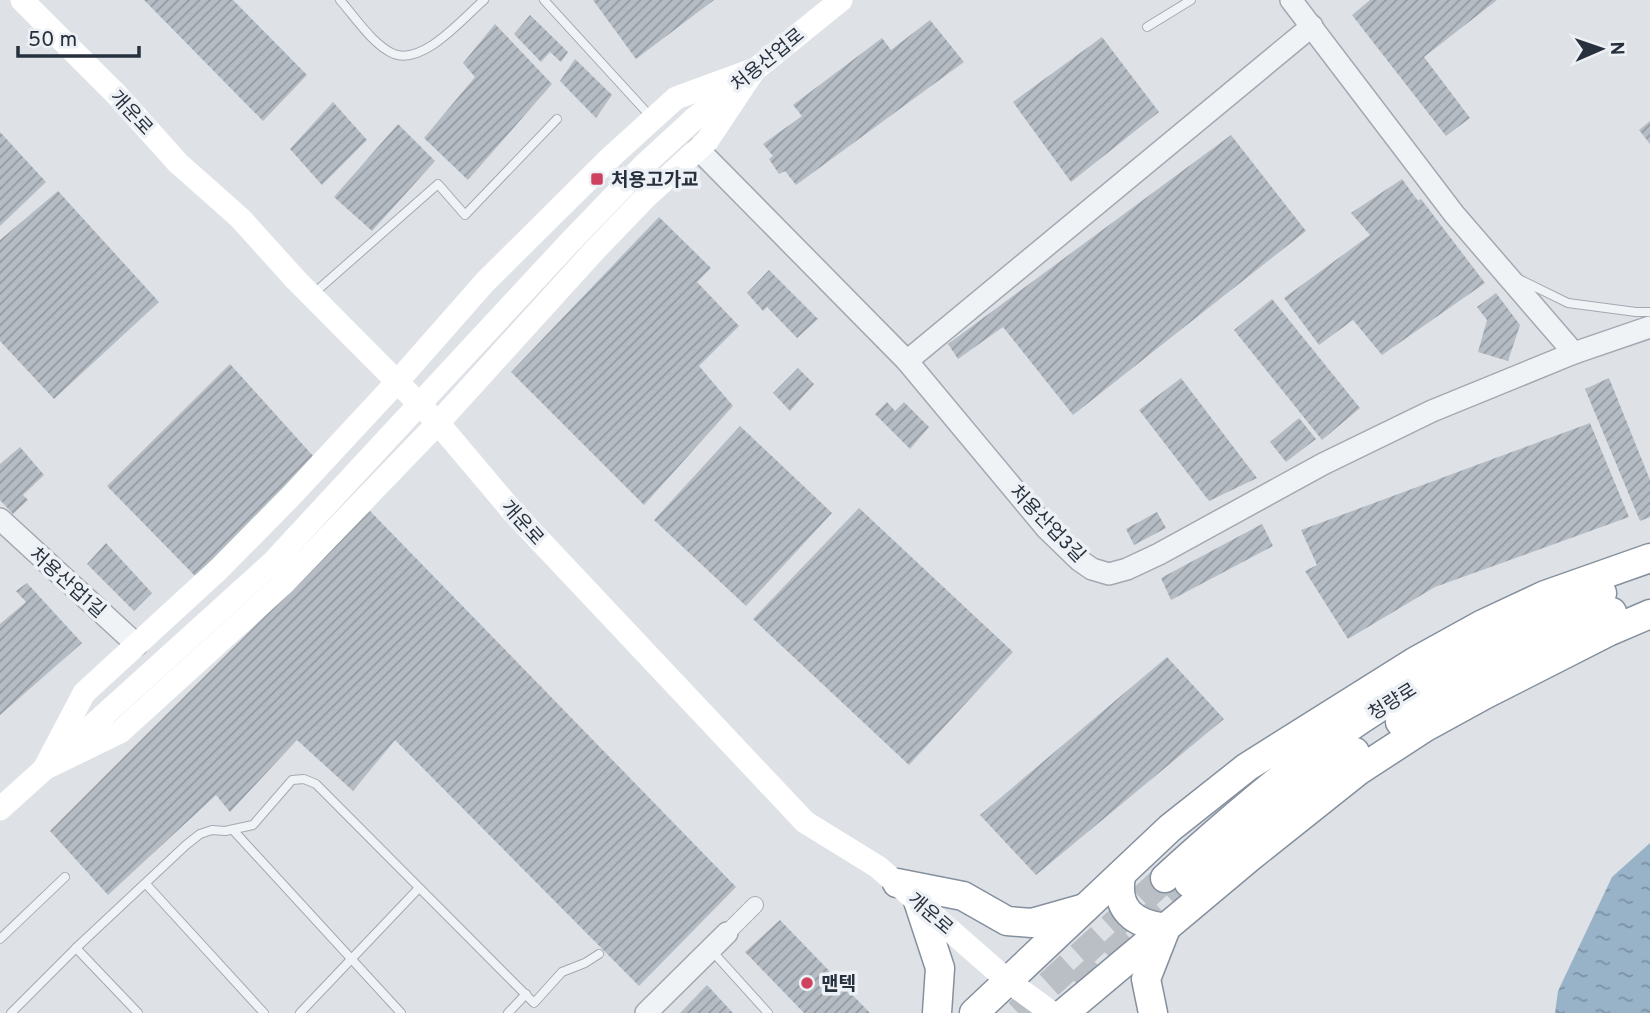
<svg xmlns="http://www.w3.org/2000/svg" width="1650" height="1013" font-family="Overpass,'Noto Sans KR',sans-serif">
<defs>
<pattern id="water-ripples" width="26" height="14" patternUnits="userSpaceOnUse" patternTransform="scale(1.75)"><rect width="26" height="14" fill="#98b2c8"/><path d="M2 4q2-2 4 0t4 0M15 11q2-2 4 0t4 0" fill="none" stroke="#7c91a4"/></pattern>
<pattern id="building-hatch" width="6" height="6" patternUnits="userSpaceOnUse" patternTransform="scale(1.75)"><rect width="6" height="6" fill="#b5bcc4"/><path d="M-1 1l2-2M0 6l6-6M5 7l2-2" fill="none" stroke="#9399a1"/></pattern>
</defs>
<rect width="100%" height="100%" fill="#dee2e7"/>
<!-- water -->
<path fill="url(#water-ripples)" d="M1650,843V1013H1555L1558,991L1612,877Z"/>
<!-- building -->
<g fill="url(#building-hatch)">
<path d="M144,0H233L307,75L263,121Z"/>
<path d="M593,0H714L636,59Z"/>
<path d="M1370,0H1497L1424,57L1470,118L1446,136L1352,15Z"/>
<path d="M530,15L568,52L561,62L550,52L541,62L514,34Z"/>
<path d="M930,20L964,62L796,185L785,171L779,174L769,159L773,156L763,144L802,116L793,105L882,38L891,50Z"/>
<path d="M495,24L552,84L468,180L424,138L475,77L463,63Z"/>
<path d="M1102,37L1159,112L1071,182L1013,102Z"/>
<path d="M575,59L612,95L596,118L560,81Z"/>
<path d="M333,102L367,140L322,185L290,149Z"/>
<path d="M1650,121V144L1639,130Z"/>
<path d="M398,124L435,161L372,231L334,197Z"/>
<path d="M0,132L46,182L0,226Z"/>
<path d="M1231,135L1306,231L1073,415L1003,327L958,359L948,344Z"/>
<path d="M1402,179L1418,201L1421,199L1485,283L1382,355L1353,320L1319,345L1284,298L1370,235L1351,213Z"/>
<path d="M58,191L159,302L54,399L0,341V240Z"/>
<path d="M659,217L711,268L697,282L739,326L699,366L733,406L644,505L511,372Z"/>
<path d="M769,270L818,319L797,338L767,307L763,311L747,293Z"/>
<path d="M1496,293L1520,325L1508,361L1478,352L1487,320L1477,307Z"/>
<path d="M1272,299L1360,408L1322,440L1234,330Z"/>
<path d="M230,364L314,457L198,579L107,486Z"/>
<path d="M798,368L814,384L790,411L773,393Z"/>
<path d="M1181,378L1257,478L1209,501L1139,410Z"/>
<path d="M1609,378L1650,480V517L1640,521L1585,389Z"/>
<path d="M887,402L895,411L904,402L929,427L910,449L875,414Z"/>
<path d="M1299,418L1316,439L1286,462L1270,442Z"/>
<path d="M1590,423L1629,517L1435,587L1348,639L1305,571L1317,565L1301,530Z"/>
<path d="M740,426L832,513L746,606L654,520Z"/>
<path d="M20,447L44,475L23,495L28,500L13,514L0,500V464Z"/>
<path d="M859,508L1013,652L909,765L753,619Z"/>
<path d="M370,511L736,887L639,986L395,740L353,791L297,740L230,812L216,795L108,895L50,831Z"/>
<path d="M1157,512L1166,528L1134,545L1126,529Z"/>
<path d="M1262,524L1273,546L1171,600L1161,578Z"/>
<path d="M106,543L152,593L134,611L87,564Z"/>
<path d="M27,583L82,643L0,715V624L26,602L16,591Z"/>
<path d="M1167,657L1224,719L1036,875L980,815Z"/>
<path d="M780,920L870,1013H804L745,952Z"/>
<path d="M707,985L733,1013H680Z"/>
</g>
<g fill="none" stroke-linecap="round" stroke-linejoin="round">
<!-- trunk-tunnel -->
<g stroke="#b9bfc5" stroke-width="28" stroke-dasharray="28 14" stroke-linecap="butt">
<path d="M1078,985L1179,892"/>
<path d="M1018,1013L1165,878"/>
</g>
<!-- service casing -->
<g stroke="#a3a9b1" stroke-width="10">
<g id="service">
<path d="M340,0C355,17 373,45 394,54C424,65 463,18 484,0"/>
<path d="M544,0L651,117"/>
<path d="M1147,27L1191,0"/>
<path d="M1519,279L1568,303L1636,312H1650"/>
<path d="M313,294L438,184L465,215L557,119"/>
<path d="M233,830L401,1013"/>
<path d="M146,884L264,1013"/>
<path d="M0,939L65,877"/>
<path d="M76,948L138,1013"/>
<path d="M712,951L768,1013"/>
<path d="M11,1013L76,948L186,845L200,834L212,830L225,831L253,825L292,780L304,779L316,784L534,1003L562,972L585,963L599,954"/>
<path d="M300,1013L418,889"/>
<path d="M508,1013L526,994"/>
</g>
</g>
<!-- minor casing -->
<g stroke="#a3a9b1" stroke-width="18">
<path id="minor" d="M727,933L755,905"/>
</g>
<!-- tertiary casing -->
<g stroke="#a3a9b1" stroke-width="24">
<g id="tertiary">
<path d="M1291,0L1454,214L1574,353L1650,327"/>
<path d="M698,149L907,361L1047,529L1079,560L1092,569L1109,574L1127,569L1159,554L1323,464L1432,411L1574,353"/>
<path d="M907,361L1312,26"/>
<path d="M0,519L137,645"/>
<path d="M646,1013L727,933"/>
</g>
</g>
<!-- trunk casing -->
<g stroke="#85909e" stroke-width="31">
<g id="trunk">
<path d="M1400,722C1468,677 1537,642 1612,612"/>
<path d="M1121,876C1115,910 1134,924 1166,928L1146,979L1153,1013"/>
<path d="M1165,878C1240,810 1318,743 1406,691C1469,654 1534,622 1602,593"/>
<path d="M897,883L963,896L1007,921L1032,923L1085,908"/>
<path d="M1189,883L1309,783L1355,752"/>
<path d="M918,901L940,968L937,1013"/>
<path d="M974,1013L1170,828L1247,767L1414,662L1481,625L1545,595L1650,558"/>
<path d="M1064,1013L1250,857L1358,771L1424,728L1486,694L1608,632L1650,614"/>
</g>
</g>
<!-- service -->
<use href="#service" stroke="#f0f3f6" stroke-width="8"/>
<!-- minor -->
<use href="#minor" stroke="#f0f3f6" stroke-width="16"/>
<!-- tertiary -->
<use href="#tertiary" stroke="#f0f3f6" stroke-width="21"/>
<!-- secondary -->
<g stroke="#fff" stroke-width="23">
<path d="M22,0L117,95L178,163L240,218L296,280L438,423L514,513L805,822L878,867L1008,981L1052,1013"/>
<path d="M755,69L707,141L646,197L595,250L438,423L283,584L120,732L44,769L84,693L219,569L292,495L397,382L485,282L611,157L676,98Z"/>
<path d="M694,119L841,0"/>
<path d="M0,809L104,715"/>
</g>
<!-- trunk -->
<use href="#trunk" stroke="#fff" stroke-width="28"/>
<!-- secondary-bridge -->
<path stroke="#fff" stroke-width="23" d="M104,715L273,562L568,244L643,166L694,119"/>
</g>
<!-- markers -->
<g fill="#ce415f" stroke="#edf1f5" stroke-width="2.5">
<rect x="590" y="172" width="14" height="14" rx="3.5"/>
<circle cx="807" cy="983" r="7"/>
</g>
<g text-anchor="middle" stroke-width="7" stroke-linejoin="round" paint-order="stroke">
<!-- street labels -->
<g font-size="19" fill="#27313e" stroke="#edf1f5">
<text transform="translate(767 59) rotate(-39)" y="7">처용산업로</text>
<text transform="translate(132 112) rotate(47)" y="7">개운로</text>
<text transform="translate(523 522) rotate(48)" y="7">개운로</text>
<text transform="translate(1048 523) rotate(46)" y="7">처용산업3길</text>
<text transform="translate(68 582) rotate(42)" y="7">처용산업1길</text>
<text transform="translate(1392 701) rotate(-32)" y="7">청량로</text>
<text transform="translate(931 913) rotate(41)" y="7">개운로</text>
</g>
<!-- poi labels -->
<g font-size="19" font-weight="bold" fill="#27313e" stroke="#edf1f5" text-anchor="start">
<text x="611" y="186">처용고가교</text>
<text x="821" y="990">맨텍</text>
</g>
</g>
<!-- north arrow -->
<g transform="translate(1601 49) rotate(88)" stroke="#edf1f5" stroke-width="5" paint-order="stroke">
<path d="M0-5L12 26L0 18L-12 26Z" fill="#27313e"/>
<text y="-10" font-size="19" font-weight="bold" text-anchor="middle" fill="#27313e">N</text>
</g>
<!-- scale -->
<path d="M18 46v10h121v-10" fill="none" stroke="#27313e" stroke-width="3.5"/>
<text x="28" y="46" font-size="21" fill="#27313e" stroke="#edf1f5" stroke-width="5" paint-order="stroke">50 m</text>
</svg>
